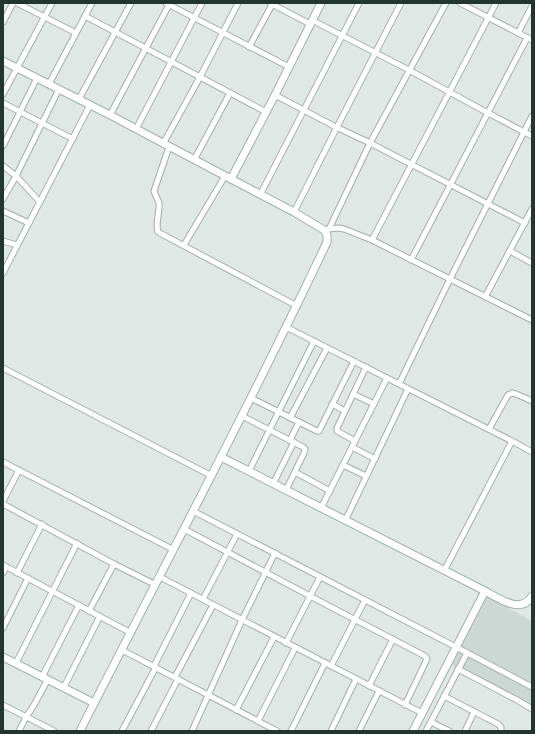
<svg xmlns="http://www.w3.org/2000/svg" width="535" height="734" font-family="'Archivo Narrow',sans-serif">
<rect width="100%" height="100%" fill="#dfe8e4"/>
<!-- built -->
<path fill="#cdd7d3" d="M487,596L532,621V707L452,665Z"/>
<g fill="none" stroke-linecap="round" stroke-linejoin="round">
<!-- street casing -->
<g stroke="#a3afab" stroke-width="7">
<g id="street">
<path d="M17,3L76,33"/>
<path d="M166,3L289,67"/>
<path d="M270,3L310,24"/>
<path d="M460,3L532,40"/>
<path d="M85,16L266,112"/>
<path d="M312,20L409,70L488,113L532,136"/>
<path d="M3,22L13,3"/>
<path d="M518,33L532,6"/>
<path d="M249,47L273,3"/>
<path d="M49,84L92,3"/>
<path d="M3,94L52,3"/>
<path d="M275,95L334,126L370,143L525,223"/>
<path d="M79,99L131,3"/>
<path d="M3,103L73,139"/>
<path d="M110,115L170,3"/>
<path d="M136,129L202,3"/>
<path d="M163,144L200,77L238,3"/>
<path d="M3,146L37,78"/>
<path d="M169,147L154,191C155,195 158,199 159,203C160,212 155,223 158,232L297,306"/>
<path d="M194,160L230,93"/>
<path d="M3,166L16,176L40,202"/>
<path d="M260,195L359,3"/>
<path d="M3,199L16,176L59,89"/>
<path d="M3,211L29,223"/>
<path d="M294,212L337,127L401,3"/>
<path d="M328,229L339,228L344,229L372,240L532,320"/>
<path d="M329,229L370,143L446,3"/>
<path d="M372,240L496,3"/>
<path d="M3,241L17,245"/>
<path d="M184,245L225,176"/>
<path d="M510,251L532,263"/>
<path d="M411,260L527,38"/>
<path d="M3,273L90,105"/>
<path d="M485,297L532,209"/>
<path d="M286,327L512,441L532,452"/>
<path d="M3,368L212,476"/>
<path d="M399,384L450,279L532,116"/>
<path d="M353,394L374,404"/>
<path d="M251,398L317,431H319L354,361"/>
<path d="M332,404L345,411"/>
<path d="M242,416L303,447L305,449L304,453L286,490"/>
<path d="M290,418L327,348"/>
<path d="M489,429L508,395L512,393L516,394L532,401"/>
<path d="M290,440L299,422"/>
<path d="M355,441L337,431V428L366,367"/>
<path d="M352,447L375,459"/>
<path d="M3,462L174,550"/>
<path d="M343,465L366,476"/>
<path d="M249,471L314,341"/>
<path d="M295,472L330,491"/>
<path d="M273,484L294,442"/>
<path d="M3,501L19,470"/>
<path d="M3,504L114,564L156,585"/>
<path d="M321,508L387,378"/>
<path d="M193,511L456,647L532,687"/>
<path d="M345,521L408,389"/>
<path d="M184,529L327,605L425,656L427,659L405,705"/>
<path d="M3,565L131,633"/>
<path d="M444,571L512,441"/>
<path d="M3,573L6,567"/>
<path d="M17,573L42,524"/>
<path d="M160,577L422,713"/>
<path d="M203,599L237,534"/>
<path d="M89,611L114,564"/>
<path d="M3,628L28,578"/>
<path d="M286,643L320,577"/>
<path d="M122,650L277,731"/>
<path d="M16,663L77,543"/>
<path d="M154,666L191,593"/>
<path d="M331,666L365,600"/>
<path d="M458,669L517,700L532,709"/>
<path d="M42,677L79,605"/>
<path d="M175,677L213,605"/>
<path d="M369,686L393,639"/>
<path d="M64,687L100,616"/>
<path d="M444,696L498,724L501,727V731"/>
<path d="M3,705L54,731"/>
<path d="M236,710L274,637"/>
<path d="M258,721L295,648"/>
<path d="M431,722L449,731"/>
<path d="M19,731L26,717L34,705L48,679"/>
<path d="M122,731L156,667"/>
<path d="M151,731L178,679"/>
<path d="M192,731L242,620L275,553"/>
<path d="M291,731L325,663"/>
<path d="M331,731L356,679"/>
<path d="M359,731L379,691"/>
<path d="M426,731L467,653"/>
<path d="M465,731L474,712"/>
</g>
</g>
<!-- secondary casing -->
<g stroke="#9fb2ac" stroke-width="9">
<g id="secondary">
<path d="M3,61L110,115L231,179L275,95L321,3"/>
<path d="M221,457L485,591"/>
<path d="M3,657L94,703"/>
<path d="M80,731C163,568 249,407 327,242V235L324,230L294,212L231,179"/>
<path d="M413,731L485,591C498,598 522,615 532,596"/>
</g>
</g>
<!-- street -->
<use href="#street" stroke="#fff" stroke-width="5"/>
<!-- secondary -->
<use href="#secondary" stroke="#fff" stroke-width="7"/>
</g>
<!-- border -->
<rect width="535" height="734" fill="none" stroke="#223631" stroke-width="8"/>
</svg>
